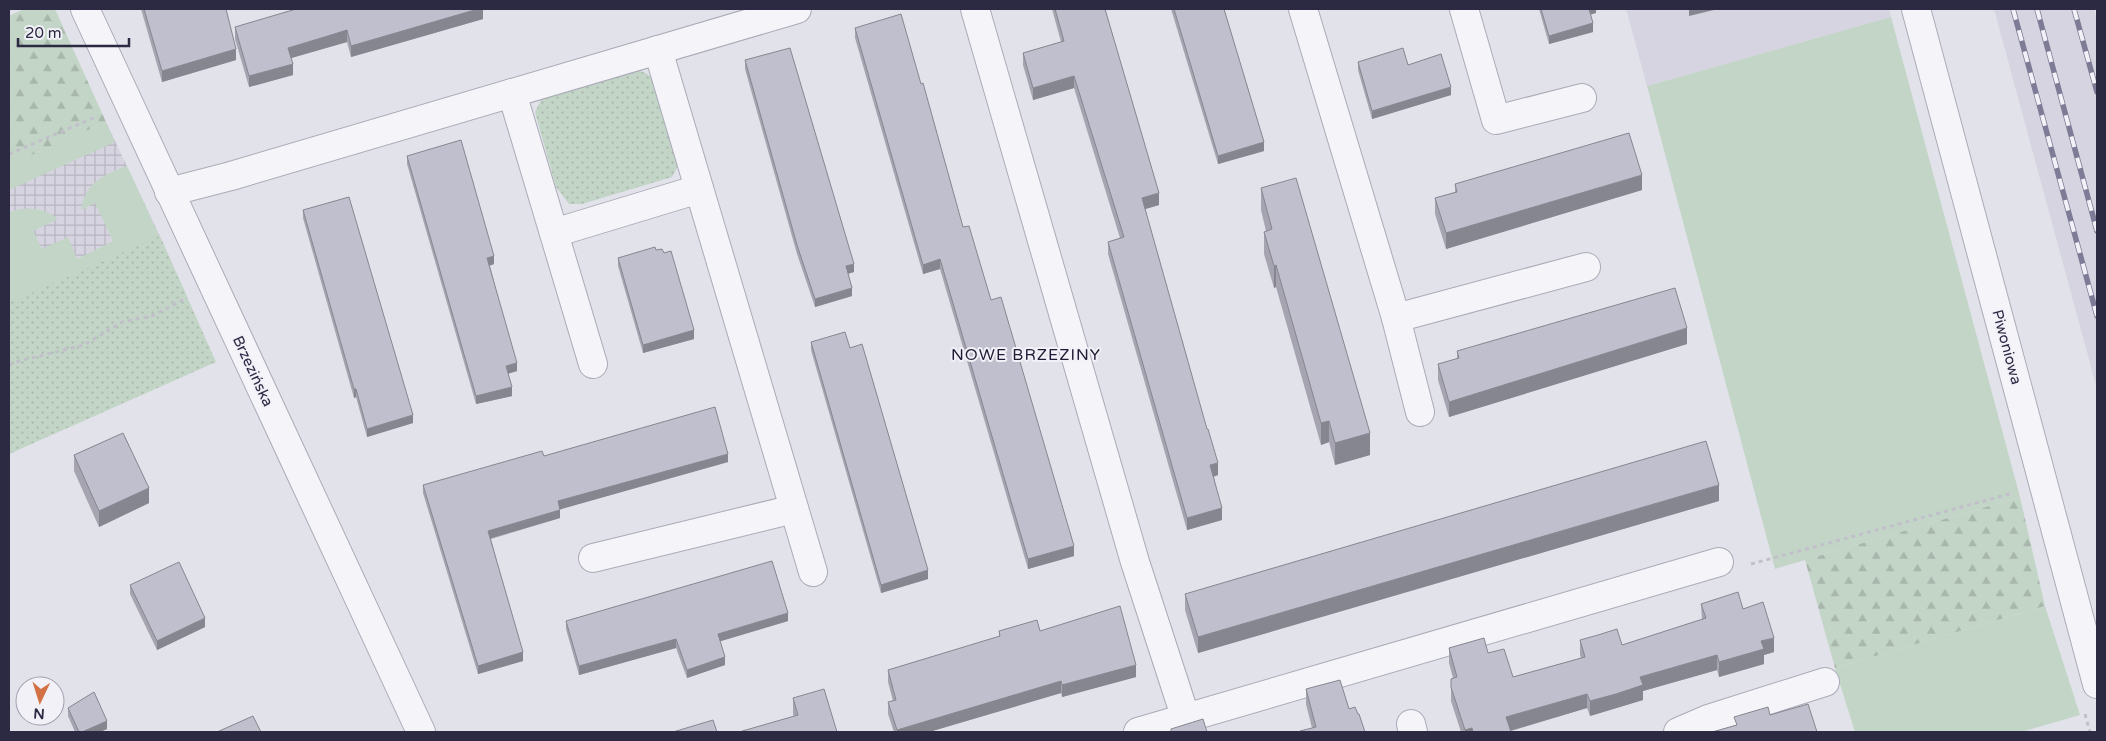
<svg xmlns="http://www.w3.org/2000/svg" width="2106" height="741" font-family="'Varela Round',sans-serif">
<defs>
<pattern id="industrial-grid" width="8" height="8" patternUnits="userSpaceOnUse" patternTransform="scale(1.25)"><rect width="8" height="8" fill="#d5d4e0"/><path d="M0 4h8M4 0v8" fill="none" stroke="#b7b6c1"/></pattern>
<pattern id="forest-firs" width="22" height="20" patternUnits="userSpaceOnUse" patternTransform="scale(1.25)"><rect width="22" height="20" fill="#c3d5c7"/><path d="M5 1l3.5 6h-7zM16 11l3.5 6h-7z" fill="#a8b7ac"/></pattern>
<pattern id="park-dots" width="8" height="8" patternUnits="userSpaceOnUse" patternTransform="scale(1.25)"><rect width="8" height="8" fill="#c3d5c7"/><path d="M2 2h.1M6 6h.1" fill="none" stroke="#a8b7ac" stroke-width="1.8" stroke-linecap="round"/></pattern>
</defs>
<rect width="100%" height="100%" fill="#e2e2ea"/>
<!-- built -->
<g fill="#d5d4e0">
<path d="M1626,9H1889L1891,17L1647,86Z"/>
<path d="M1994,9H2094L2097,22V389Z"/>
</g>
<!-- industrial -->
<path fill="url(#industrial-grid)" d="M106,122L160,236L9,298V165Z"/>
<!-- grass -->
<g fill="#c3d5c7">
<path d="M1891,17L2020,497L1775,569L1647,86Z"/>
<path d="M106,122L115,142L9,190V165Z"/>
<path d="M127,166L186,294L9,359V212C25,206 44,207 58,219L33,231L42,249L68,237L77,259L113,241L95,203L81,210C85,183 104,174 127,166Z"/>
<path d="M2045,606L2080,715L2021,732H1855L1835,668Z"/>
</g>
<!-- forest -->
<g fill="url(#forest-firs)">
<path d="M24,9H55L106,122L9,165V16Z"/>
<path d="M2020,497L2045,606L1835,668L1805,560Z"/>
</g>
<!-- park -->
<g fill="url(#park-dots)">
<path d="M629,69C638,70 644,71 651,77C664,90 673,145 678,166L672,177L582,204H569L556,187L535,112L544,94Z"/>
<path d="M160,236L216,362L9,454V298L11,302Z"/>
</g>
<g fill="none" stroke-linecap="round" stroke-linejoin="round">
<!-- minor casing -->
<g stroke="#abaab8" stroke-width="30">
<g id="minor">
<path d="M85,9L421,732"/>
<path d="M975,9L1135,562L1186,719"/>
<path d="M1303,9L1396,318L1420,412"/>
<path d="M1464,9L1496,120L1582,98"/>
<path d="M1916,9L2097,684"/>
<path d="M658,50L813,572"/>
<path d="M512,93L593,364"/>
<path d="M169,192L231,176L797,9"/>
<path d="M554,233L699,189"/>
<path d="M1396,318L1586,267"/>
<path d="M593,558L794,509"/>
<path d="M1411,724L1413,732"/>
<path d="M1138,732L1719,562"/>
<path d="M1678,732L1708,719L1825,682"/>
</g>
</g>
<!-- path -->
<g stroke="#c1c0ca" stroke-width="3" stroke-dasharray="4 4" stroke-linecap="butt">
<path d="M9,154L98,116"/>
<path d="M9,365L19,361L84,345L122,322L152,316L183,300"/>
<path d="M1751,564L2013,493"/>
<path d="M2085,714L2090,732"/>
</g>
<!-- minor -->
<use href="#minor" stroke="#f5f5f9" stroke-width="28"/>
<!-- rail casing -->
<g stroke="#7d7b95" stroke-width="5.5">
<g id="rail">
<path d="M2013,9L2097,316"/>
<path d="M2037,9L2097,231"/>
<path d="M2074,9L2097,92"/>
</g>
</g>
<!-- rail -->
<use href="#rail" stroke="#f2f1f8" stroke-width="4" stroke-dasharray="11" stroke-linecap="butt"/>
</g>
<!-- wall -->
<g fill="#a5a4b0">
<path d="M141,9H226L236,60L162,82Z"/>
<path d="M483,9V19L351,57L347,42L291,58L293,75L249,87L235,39V27Z"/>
<path d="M1052,9H1105L1159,205L1145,209L1218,475L1214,477L1222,520L1187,530L1108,254V242L1120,238L1074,88L1033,100L1023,65V53L1061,42Z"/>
<path d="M1171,9H1224L1264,151L1218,164Z"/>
<path d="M1539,9H1596V13L1590,15L1593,32L1549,44Z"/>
<path d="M855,28L963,227L991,300L1074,556L1028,569L940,269L923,274L855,38Z"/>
<path d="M745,60L854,272L848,274L852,296L815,307L797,254L745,69Z"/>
<path d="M1358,62L1408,65L1451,95L1372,119L1358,70Z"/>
<path d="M407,156L494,264L490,266L517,371L508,374L512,396L476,404L407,164Z"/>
<path d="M1455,184L1642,190L1446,249L1435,214V198L1455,192Z"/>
<path d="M1261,188L1370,455L1335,465L1329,442L1321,445L1276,287L1274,288L1264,254V232L1266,231L1261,210Z"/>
<path d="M303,210L413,423L367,437L356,397L354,398L303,218Z"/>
<path d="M656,250L694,339L643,353L618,266V258Z"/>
<path d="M811,342L850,348L928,579L881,593L811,350Z"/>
<path d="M1687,344L1449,417L1438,380V364L1457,359V351Z"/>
<path d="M74,455L149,503L99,527L74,471Z"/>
<path d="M544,456L728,462L560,509V518L491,539L523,661L478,674L423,493V485Z"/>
<path d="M1719,501L1198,653L1185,610V594Z"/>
<path d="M130,585L205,627L157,650L130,594Z"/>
<path d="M1701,604L1743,609L1774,652L1764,655V664L1719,677L1717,670L1643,691V700L1590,716L1587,708L1511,731V732H1461L1451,701V679L1453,678L1449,663V648L1488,653L1513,677L1581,658L1580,655V640L1622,645L1702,620Z"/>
<path d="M566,621H788L720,641L725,665L687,678L676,648L579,675L566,629Z"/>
<path d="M999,631H1040L1136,677L1062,697L1061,693L929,732H894L888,714V702L893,701L888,682V670L999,637Z"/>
<path d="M1306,689L1349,709L1358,714L1312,728L1306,704Z"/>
<path d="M793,698L837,732L794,717L793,714Z"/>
<path d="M68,708L107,729L100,732H75L68,716Z"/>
</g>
<!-- shaded-wall -->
<g fill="#868690">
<path d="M478,9H483V19L351,57V46Z"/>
<path d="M1588,9H1596V13L1588,15Z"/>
<path d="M1689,9H1718L1689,16Z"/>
<path d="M1593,23V32L1549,44V36Z"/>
<path d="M347,30V42L288,59V48Z"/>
<path d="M236,49V60L162,82V71Z"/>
<path d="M293,64V75L249,87V76Z"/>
<path d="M1074,76V88L1033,100V88Z"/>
<path d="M1451,87V95L1372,119V111Z"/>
<path d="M1264,142V151L1218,164V156Z"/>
<path d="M1642,175V190L1446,249V233Z"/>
<path d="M1159,193V205L1142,210V198Z"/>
<path d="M494,256V264L487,266V258Z"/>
<path d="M940,259V269L923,274V265Z"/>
<path d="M854,264V272L846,274V266Z"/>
<path d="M1276,265V287L1274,288V266Z"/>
<path d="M852,288V296L815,307V299Z"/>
<path d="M1687,328V344L1449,417V402Z"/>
<path d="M694,330V339L643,353V345Z"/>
<path d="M517,363V371L506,374V366Z"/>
<path d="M512,387V396L476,404V396Z"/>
<path d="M354,389H356V397L354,398Z"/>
<path d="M413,415V423L367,437V429Z"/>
<path d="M1329,421V442L1321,445V423Z"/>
<path d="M1370,433V455L1335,465V443Z"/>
<path d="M728,454V462L558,510V501Z"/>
<path d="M1218,463V475L1210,477V465Z"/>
<path d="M1719,485V501L1198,653V637Z"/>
<path d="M149,488V503L99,527V511Z"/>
<path d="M1222,508V520L1187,530V518Z"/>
<path d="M560,510V518L488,539V531Z"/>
<path d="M1074,546V556L1028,569V559Z"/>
<path d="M928,570V579L881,593V585Z"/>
<path d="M788,613V621L718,642V634Z"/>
<path d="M205,618V627L157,650V641Z"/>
<path d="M1774,638V652L1764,655V664L1719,677V662L1761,641Z"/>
<path d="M676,639V648L579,675V666Z"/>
<path d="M523,652V661L478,674V666Z"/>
<path d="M1717,655V670L1643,691V700L1590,716V701L1640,677Z"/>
<path d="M725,657V665L687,678V670Z"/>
<path d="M1136,665V677L1062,697V685Z"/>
<path d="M1061,681V693L929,732H897V730Z"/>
<path d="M1587,694V708L1506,732V717Z"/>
<path d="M107,721V729L100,732H82Z"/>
<path d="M1472,728V732H1465V730Z"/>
</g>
<!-- building -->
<g fill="#c0bfcd" stroke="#868690">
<path d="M144,9H226L236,49L162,71Z"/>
<path d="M296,9H478L351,46L347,30L318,39L288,48L293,64L249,76L235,27Z"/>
<path d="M1055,9H1105L1159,193L1142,198L1207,429H1208L1218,463L1210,465L1222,508L1187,518L1108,242L1124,237L1074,76L1033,88L1023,53L1064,41Z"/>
<path d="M1174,9H1224L1264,142L1218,156Z"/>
<path d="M1541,9H1589L1593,23L1549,36Z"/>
<path d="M901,14L921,84L923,83L963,227L969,226L991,300L1001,297L1074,546L1028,559L940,259L923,265L855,28Z"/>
<path d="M790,48L854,264L846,266L852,288L815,299L797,245L745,60Z"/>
<path d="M1403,48L1408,65L1441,54L1451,87L1372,111L1358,62Z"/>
<path d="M1629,133L1642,175L1446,233L1435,198L1457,192L1455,184Z"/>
<path d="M461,140L494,256L487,258L517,363L506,366L512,387L476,396L407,156Z"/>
<path d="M1296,178L1370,433L1335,443L1329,421L1321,423L1276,265L1274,266L1264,232L1272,229L1261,188Z"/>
<path d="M349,197L413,415L367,429L356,389H354L303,210Z"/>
<path d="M655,247L656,250L662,249L664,253L671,251L694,330L643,345L618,258Z"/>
<path d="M1675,288L1687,328L1449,402L1438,364L1459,358L1457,351Z"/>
<path d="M845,332L850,348L862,344L928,570L881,585L811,342Z"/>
<path d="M715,407L728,454L558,501L560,510L488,531L523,652L478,666L423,485L542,451L544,456Z"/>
<path d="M123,433L149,488L99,511L74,455Z"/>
<path d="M1706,441L1719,485L1198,637L1185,594Z"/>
<path d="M772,561L788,613L718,634L725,657L687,670L676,639L579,666L566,621Z"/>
<path d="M179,562L205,618L157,641L130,585Z"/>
<path d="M1738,592L1743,609L1763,602L1774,638L1761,641L1764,649L1719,662L1717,655L1640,677L1643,685L1616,694L1590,701L1587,694L1506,717L1511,732H1473L1472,728L1465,730L1451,687V679L1457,677L1449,648L1484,638L1488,653L1504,649L1513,677L1585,657L1580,640L1598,635L1617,629L1622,645L1706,618L1701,604Z"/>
<path d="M1120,606L1136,665L1062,685L1061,681L897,730L888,702L896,700L888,670L1000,636L999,631L1037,620L1040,631Z"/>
<path d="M1340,680L1349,709L1355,707L1358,714H1359L1365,732H1301L1300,731L1316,727L1306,689Z"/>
<path d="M824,689L837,732H739L798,715L793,698Z"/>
<path d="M94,692L107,721L82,732H79L68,708Z"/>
<path d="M1808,704L1817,732H1712L1737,725L1734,717L1768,707L1770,715Z"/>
<path d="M253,716L261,732H217Z"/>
<path d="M1203,719L1207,732H1171V729Z"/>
<path d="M713,720L717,732H673Z"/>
</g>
<g text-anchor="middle" stroke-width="4" stroke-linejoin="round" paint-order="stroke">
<!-- street labels -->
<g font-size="15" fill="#2c2943" stroke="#f2f1f8">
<text transform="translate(2007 347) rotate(75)" y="5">Piwoniowa</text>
<text transform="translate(253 371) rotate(65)" y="5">Brzezińska</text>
</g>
<!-- neighbourhood labels -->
<g font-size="16" letter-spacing="1" fill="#1f1b34" stroke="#f2f1f8">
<text x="1026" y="360">NOWE BRZEZINY</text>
</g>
</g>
<!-- border -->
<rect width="2106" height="741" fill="none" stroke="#2c2943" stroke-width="20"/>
<!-- north arrow -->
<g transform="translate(40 701) rotate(184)"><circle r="24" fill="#f2f1f8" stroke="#a3a1b0"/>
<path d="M0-4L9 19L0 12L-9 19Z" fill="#d27244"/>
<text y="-8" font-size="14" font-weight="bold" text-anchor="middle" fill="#2c2943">N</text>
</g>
<!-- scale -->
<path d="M18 38v8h111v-8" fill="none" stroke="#2c2943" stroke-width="2.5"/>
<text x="25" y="38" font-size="15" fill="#2c2943" stroke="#f2f1f8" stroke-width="4" paint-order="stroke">20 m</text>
</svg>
